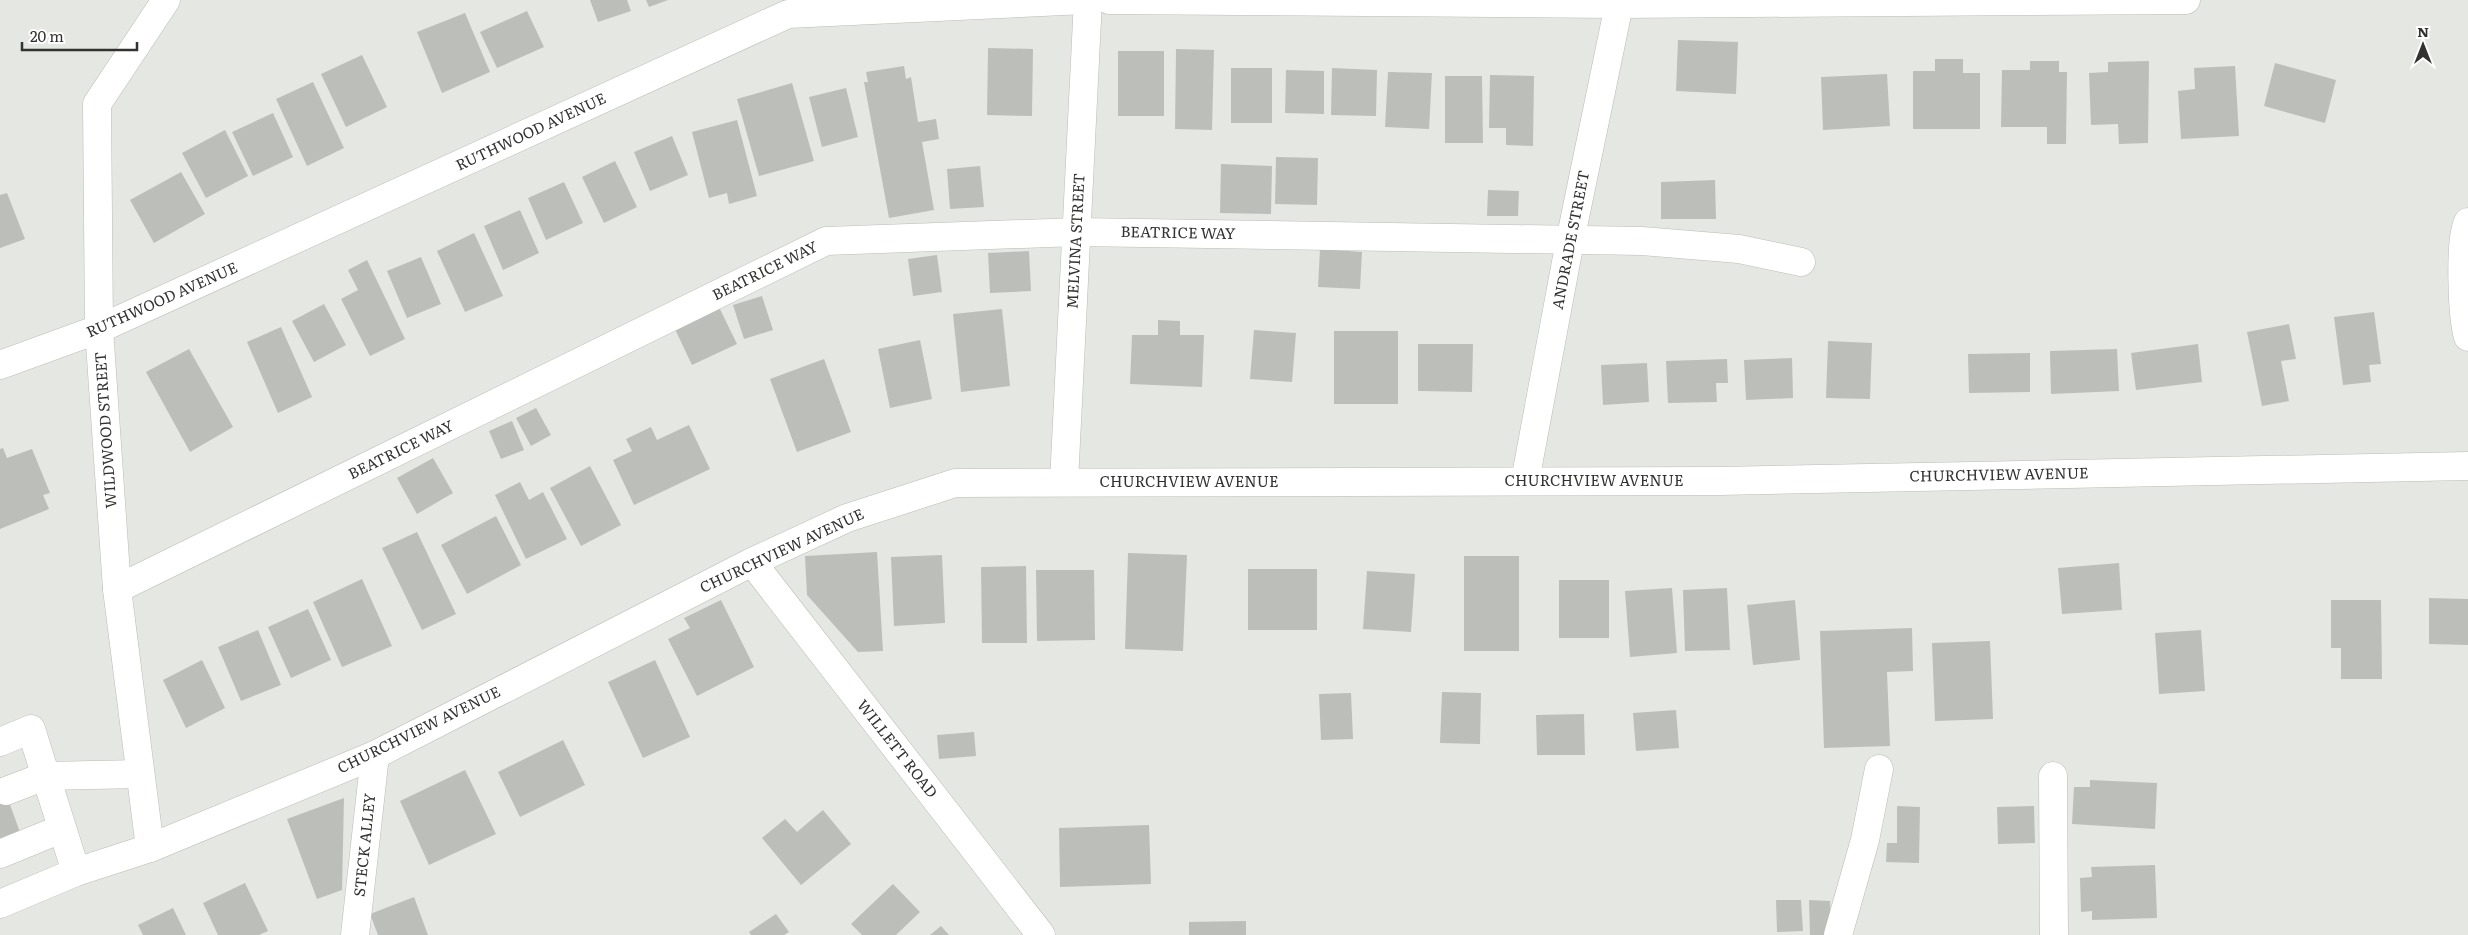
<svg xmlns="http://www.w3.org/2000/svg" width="2468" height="935" font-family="Literata,serif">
<rect width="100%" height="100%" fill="#e5e7e2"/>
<!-- building -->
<g fill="#bcbfb9">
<path d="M590,0H627L631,11L598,22Z"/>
<path d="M646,0H668L649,7Z"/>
<path d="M527,11L544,47L497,68L480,32Z"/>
<path d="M465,13L490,72L442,93L417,32Z"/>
<path d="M1678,40L1738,42L1736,94L1676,91Z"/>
<path d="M988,48L1033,49L1032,116L987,115Z"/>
<path d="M1176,49L1214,50L1212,130L1175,129Z"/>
<rect x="1118" y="51" width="46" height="65"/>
<path d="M362,55L387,107L346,127L321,74Z"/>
<path d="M1935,59H1963V73H1980V129H1913V71H1935Z"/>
<path d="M2030,61H2059V72H2067L2066,144H2047V127H2001L2002,70H2030Z"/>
<path d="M2149,61L2148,143L2119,144L2118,124L2091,125L2089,73L2108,72V62Z"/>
<path d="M2275,63L2336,80L2325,123L2264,106Z"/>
<path d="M904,66L906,79L911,77L918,122L936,119L939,139L922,142L934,210L889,218L864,82H868L866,72Z"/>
<path d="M2235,66L2239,136L2181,139L2178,91L2195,89L2194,68Z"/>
<rect x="1231" y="68" width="41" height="55"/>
<path d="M1332,68L1377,70L1376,116L1331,115Z"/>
<path d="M1286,70L1324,71V114L1285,113Z"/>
<path d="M1388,72L1432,73L1429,129L1385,127Z"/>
<path d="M1887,74L1890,126L1823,130L1821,77Z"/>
<path d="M1490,75L1534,76L1533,146L1506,145V128H1489Z"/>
<path d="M1445,76H1482L1483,143H1445Z"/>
<path d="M313,82L344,148L307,166L276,99Z"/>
<path d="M792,83L814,161L759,176L737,99Z"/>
<path d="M846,88L858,137L822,147L809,97Z"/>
<path d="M273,113L293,157L253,176L232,132Z"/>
<path d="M737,120L757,196L729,204L727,193L709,198L692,132Z"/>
<path d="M225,130L248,176L206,198L182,153Z"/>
<path d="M672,136L688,175L650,191L634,152Z"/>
<path d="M1276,157L1318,158L1317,205L1275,204Z"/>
<path d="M615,161L637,207L604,223L582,177Z"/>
<path d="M1221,164L1272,166L1271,214L1220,213Z"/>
<path d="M980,166L984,207L950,209L947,169Z"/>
<path d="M181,172L205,214L154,243L130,200Z"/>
<path d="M1715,180L1716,219H1661V182Z"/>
<path d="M564,182L583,223L546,240L528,198Z"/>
<path d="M1488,190L1519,191L1518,216H1487Z"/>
<path d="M7,193L25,239L0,248V195Z"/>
<path d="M520,210L539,253L503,270L484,226Z"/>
<path d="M474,233L503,296L465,312L437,251Z"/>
<path d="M1320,249L1362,252L1360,289L1318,287Z"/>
<path d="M1029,251L1031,291L990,293L988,253Z"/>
<path d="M937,255L942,292L913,296L908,259Z"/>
<path d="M421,257L441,304L407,318L387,271Z"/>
<path d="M367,260L405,339L370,356L341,299L358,290L348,270Z"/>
<path d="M762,296L773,330L744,339L733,305Z"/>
<path d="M324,304L346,345L314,362L292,321Z"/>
<path d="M718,305L737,344L692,365L674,327Z"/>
<path d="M1002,309L1010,386L961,392L953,314Z"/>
<path d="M2374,312L2381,364L2369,365L2371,382L2343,385L2334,317Z"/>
<path d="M1158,320L1180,321V335H1204L1202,387L1130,384L1132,335H1158Z"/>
<path d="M2289,324L2296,359L2281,361L2289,401L2262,406L2247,332Z"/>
<path d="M281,327L312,397L278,413L247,342Z"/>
<path d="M1254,330L1296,333L1292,382L1250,379Z"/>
<rect x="1334" y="331" width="64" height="73"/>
<path d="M920,340L932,399L890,408L878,349Z"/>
<path d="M1828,341L1872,343L1870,399L1826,398Z"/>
<path d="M1418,344H1473L1472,392L1418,391Z"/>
<path d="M2198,344L2202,382L2136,390L2131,353Z"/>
<path d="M189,349L233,427L190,452L146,372Z"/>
<path d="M2117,349L2119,391L2051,394L2050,351Z"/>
<path d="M2030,353V392L1969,393L1968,354Z"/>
<path d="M1792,358L1793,398L1746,400L1744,360Z"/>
<path d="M824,359L851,432L797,452L770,379Z"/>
<path d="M1727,359L1728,383H1716L1717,402L1668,403L1666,361Z"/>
<path d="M1647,363L1649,402L1603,405L1601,365Z"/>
<path d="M536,408L551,435L531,446L516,418Z"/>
<path d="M512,421L524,450L501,459L489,431Z"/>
<path d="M689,425L710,469L634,505L613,460L632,451L626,439L651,427L657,440Z"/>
<path d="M3,448L7,458L32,449L50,493L43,495L49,509L0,529V449Z"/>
<path d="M433,458L453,493L417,514L397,478Z"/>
<path d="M590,466L621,525L581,546L550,488Z"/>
<path d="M520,482L529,500L543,492L567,539L526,559L495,495Z"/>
<path d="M496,516L521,565L467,594L441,545Z"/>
<path d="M417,532L456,614L422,630L382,548Z"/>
<path d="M877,552L883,651L858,652L807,595L805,556Z"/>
<path d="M1128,553L1187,555L1183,651L1125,649Z"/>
<path d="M942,555L945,623L894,626L891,557Z"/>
<rect x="1464" y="556" width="55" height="95"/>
<path d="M2119,563L2122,610L2062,614L2058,568Z"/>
<path d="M1026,566L1027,643H982L981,567Z"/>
<rect x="1248" y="569" width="69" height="61"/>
<path d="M1036,570H1094L1095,640L1037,641Z"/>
<path d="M1367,571L1415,574L1411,632L1363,629Z"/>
<path d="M362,579L392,646L342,667L313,602Z"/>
<rect x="1559" y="580" width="50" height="58"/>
<path d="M1672,588L1677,653L1630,657L1625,591Z"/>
<path d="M1727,588L1730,650L1685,651L1683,590Z"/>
<path d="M2429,598L2468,599V645L2429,644Z"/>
<path d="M721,600L754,667L697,696L668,639L690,628L684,618Z"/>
<path d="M1795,600L1800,660L1753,665L1747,605Z"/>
<path d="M2331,600H2381L2382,679H2341V648H2331Z"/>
<path d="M308,609L331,660L291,678L268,627Z"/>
<path d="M1912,628L1913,671L1887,672L1890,746L1824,748L1820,631Z"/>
<path d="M258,630L281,685L241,701L218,647Z"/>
<path d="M2201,630L2205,691L2159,694L2155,633Z"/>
<path d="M1990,641L1993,719L1935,721L1932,643Z"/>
<path d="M202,660L225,708L186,728L163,680Z"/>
<path d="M655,660L690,737L643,758L608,682Z"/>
<path d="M1442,692L1481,693L1480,744L1440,743Z"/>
<path d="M1351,693L1353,739L1321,740L1319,694Z"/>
<path d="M1676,710L1679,748L1636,751L1633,713Z"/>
<path d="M1584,714L1585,755H1537L1536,715Z"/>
<path d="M974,732L976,756L939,759L937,735Z"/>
<path d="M563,740L585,785L520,817L498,772Z"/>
<path d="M465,770L496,834L429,865L400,801Z"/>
<path d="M0,777L21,835L0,842Z"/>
<path d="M2090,780L2157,783L2155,829L2072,824L2074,787H2090Z"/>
<path d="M344,798L342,890L317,899L287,819Z"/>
<path d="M1897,806L1920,807L1919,863L1886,862L1887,843H1897Z"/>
<path d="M2034,806L2035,843L1998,844L1997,807Z"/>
<path d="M823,810L851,844L801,885L762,838L785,819L797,832Z"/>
<path d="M1149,825L1151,884L1060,887L1059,828Z"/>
<path d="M2155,865L2157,918L2092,920V911L2081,912L2080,878L2092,877L2091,867Z"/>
<path d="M245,883L268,931L259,935H218L203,903Z"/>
<path d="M893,884L920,912L896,935H862L851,924Z"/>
<path d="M414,897L428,935H378L370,914Z"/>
<path d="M1776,900H1801L1803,931L1777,932Z"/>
<path d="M1809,900L1830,901L1831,935H1810Z"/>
<path d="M173,908L186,935H143L138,925Z"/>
<path d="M776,914L789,932L784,935H751L749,932Z"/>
<path d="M1246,921V935H1189V922Z"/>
<path d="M941,926L949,935H930Z"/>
</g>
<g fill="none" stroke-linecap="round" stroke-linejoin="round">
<!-- minor casing -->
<g stroke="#babcb7" stroke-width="29">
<g id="minor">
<path d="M1109,0L1619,4L2186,0"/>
<path d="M2468,222C2459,239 2462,317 2468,337"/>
<path d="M0,365L99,329L788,14L1085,0"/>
<path d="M1525,481L1570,241L1620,0"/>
<path d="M1064,482L1088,0"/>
<path d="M752,562L1041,935"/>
<path d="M117,589L826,241L1077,232L1642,241L1739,249L1801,262"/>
<path d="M0,742L31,729L76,872"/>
<path d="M2053,776L2054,935"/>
<path d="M6,791L45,776L140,774"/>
<path d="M150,848L117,589L99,329L97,104L166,0"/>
<path d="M0,854L61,829"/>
<path d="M0,904L76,872L150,848L375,755L752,562L847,518L955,483L1719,481L2468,466"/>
<path d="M355,935L375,755"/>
<path d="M1838,935L1865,840L1879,769"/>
</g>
</g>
<!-- minor -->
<use href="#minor" stroke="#fff" stroke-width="28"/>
</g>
<g text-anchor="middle" stroke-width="5" stroke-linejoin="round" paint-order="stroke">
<!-- street labels -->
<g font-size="15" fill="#323331" stroke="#fff">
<text transform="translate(531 132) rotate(-25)" y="5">RUTHWOOD AVENUE</text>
<text transform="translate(1178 233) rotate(1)" y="5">BEATRICE WAY</text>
<text transform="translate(1571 240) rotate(-79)" y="5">ANDRADE STREET</text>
<text transform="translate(1076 241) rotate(-87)" y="5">MELVINA STREET</text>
<text transform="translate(765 271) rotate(-26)" y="5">BEATRICE WAY</text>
<text transform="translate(162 300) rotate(-24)" y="5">RUTHWOOD AVENUE</text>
<text transform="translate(106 430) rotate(-94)" y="5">WILDWOOD STREET</text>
<text transform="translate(401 450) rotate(-26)" y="5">BEATRICE WAY</text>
<text transform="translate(1999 475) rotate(-1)" y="5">CHURCHVIEW AVENUE</text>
<text x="1594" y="486">CHURCHVIEW AVENUE</text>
<text x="1189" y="487">CHURCHVIEW AVENUE</text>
<text transform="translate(782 551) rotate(-25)" y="5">CHURCHVIEW AVENUE</text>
<text transform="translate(419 730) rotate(-26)" y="5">CHURCHVIEW AVENUE</text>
<text transform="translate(897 749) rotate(52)" y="5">WILLETT ROAD</text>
<text transform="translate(365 845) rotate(-84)" y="5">STECK ALLEY</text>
</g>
</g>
<!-- north arrow -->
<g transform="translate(2423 45)" stroke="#ffffff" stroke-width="4" paint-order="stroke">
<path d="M0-4L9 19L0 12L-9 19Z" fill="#323331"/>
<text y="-8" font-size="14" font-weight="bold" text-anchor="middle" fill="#323331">N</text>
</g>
<!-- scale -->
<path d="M22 42v8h115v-8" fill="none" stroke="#323331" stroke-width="2.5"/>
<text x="30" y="42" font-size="15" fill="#323331" stroke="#ffffff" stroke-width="4" paint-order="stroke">20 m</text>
</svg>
